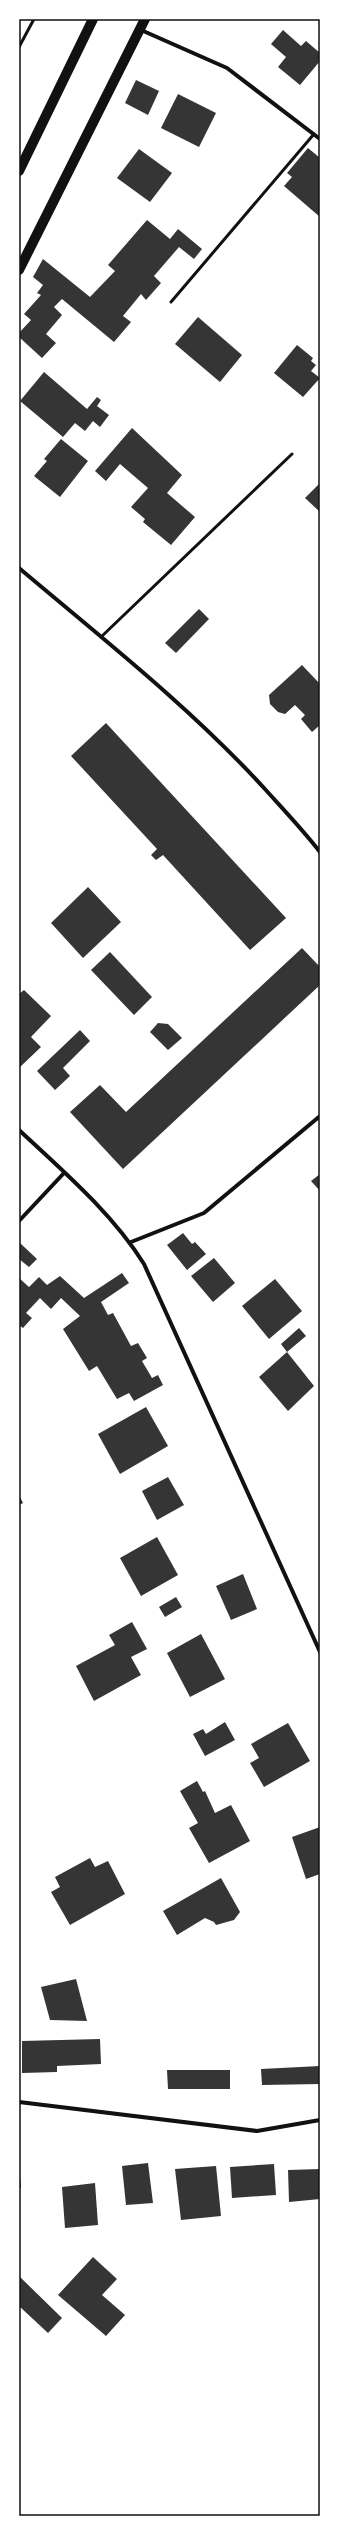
<svg xmlns="http://www.w3.org/2000/svg" width="339" height="2535" font-family="Roboto,sans-serif">
<rect width="100%" height="100%" fill="#fff"/>
<!-- building -->
<g fill="#353535">
<path d="M283,30L301,46L306,41L320,53V61L300,85L278,67L286,57L271,44Z"/>
<path d="M136,80L159,91L148,115L125,103Z"/>
<path d="M178,94L216,113L199,147L161,128Z"/>
<path d="M308,148L320,158V217L284,186L292,177L287,173Z"/>
<path d="M139,149L172,173L150,202L117,178Z"/>
<path d="M147,220L170,239L178,229L202,249L194,259L179,247L154,276L161,283L146,300L141,294L123,316L131,322L114,342L62,299L54,307L62,315L46,334L56,343L42,358L19,337V333L31,320L24,314L41,295L37,293L43,285L33,277L43,259L90,297L115,271L108,265Z"/>
<path d="M198,317L242,355L220,382L175,344Z"/>
<path d="M297,345L313,358L311,361L316,365L311,371L320,378L303,397L274,373Z"/>
<path d="M44,372L87,409L97,397L101,400L97,406L109,415L100,427L93,421L85,431L75,423L63,437L20,401Z"/>
<path d="M132,428L182,475L167,493L195,517L171,545L143,522L145,519L131,507L148,488L120,464L106,481L95,471Z"/>
<path d="M61,439L88,461L60,497L34,476L47,461L44,459Z"/>
<path d="M320,483V512L305,498Z"/>
<path d="M199,609L209,619L176,653L165,643Z"/>
<path d="M302,665L320,684V725L312,732L301,719L305,715L295,705L285,714L278,712L270,704L269,695Z"/>
<path d="M106,723L286,918L250,950L163,855L156,860L151,855L157,849L71,756Z"/>
<path d="M88,887L121,922L83,958L51,923Z"/>
<path d="M302,948L320,967V985L123,1169L70,1112L100,1085L126,1112Z"/>
<path d="M110,952L152,997L134,1015L91,970Z"/>
<path d="M24,990L51,1016L31,1037L41,1047L20,1067L19,994Z"/>
<path d="M158,1023L168,1024L182,1038L168,1050L150,1032Z"/>
<path d="M80,1030L90,1041L63,1068L70,1076L55,1090L37,1071Z"/>
<path d="M320,1174V1191L311,1181Z"/>
<path d="M183,1233L192,1244L195,1242L206,1254L187,1270L167,1245Z"/>
<path d="M20,1243L37,1259L29,1267L19,1259Z"/>
<path d="M214,1258L235,1283L213,1302L191,1276Z"/>
<path d="M122,1273L129,1283L101,1302L108,1315L113,1313L131,1346L138,1343L147,1358L142,1361L152,1378L158,1375L163,1385L134,1401L129,1393L117,1399L97,1366L89,1371L63,1329L80,1316L61,1298L51,1309L40,1298L26,1313L32,1318L23,1328L19,1325V1278L29,1287L39,1277L47,1285L60,1276L84,1298Z"/>
<path d="M275,1279L302,1311L269,1339L242,1306Z"/>
<path d="M299,1328L306,1336L287,1352L281,1344Z"/>
<path d="M287,1352L314,1386L288,1411L259,1377Z"/>
<path d="M146,1407L168,1446L120,1474L98,1434Z"/>
<path d="M168,1477L184,1505L157,1520L142,1491Z"/>
<path d="M19,1495L23,1503L19,1505Z"/>
<path d="M157,1537L178,1575L141,1596L120,1558Z"/>
<path d="M243,1574L257,1609L231,1620L216,1586Z"/>
<path d="M176,1597L182,1607L165,1617L159,1607Z"/>
<path d="M132,1622L147,1649L131,1657L141,1675L94,1701L76,1666L115,1645L109,1635Z"/>
<path d="M201,1634L225,1679L190,1697L167,1653Z"/>
<path d="M225,1722L235,1740L205,1756L193,1734L203,1729L206,1734Z"/>
<path d="M288,1723L310,1761L264,1787L250,1763L259,1758L251,1744Z"/>
<path d="M197,1781L203,1792L205,1791L215,1813L231,1805L250,1841L209,1863L189,1828L198,1823L180,1791Z"/>
<path d="M320,1827V1874L306,1879L292,1837Z"/>
<path d="M90,1858L95,1867L108,1861L125,1894L70,1925L51,1892L60,1887L55,1877Z"/>
<path d="M221,1878L240,1912L234,1920L216,1925L214,1922L205,1918L177,1935L163,1911Z"/>
<path d="M76,1979L87,2021L50,2020L41,1987Z"/>
<path d="M100,2039L101,2064L57,2066V2072L22,2073V2041Z"/>
<path d="M320,2066V2084L262,2085L261,2069Z"/>
<path d="M167,2070H230V2089H168Z"/>
<path d="M148,2163L153,2203L126,2205L122,2166Z"/>
<path d="M274,2164L276,2195L232,2198L230,2167Z"/>
<path d="M216,2166L221,2216L181,2220L175,2169Z"/>
<path d="M320,2169V2199L289,2202L288,2170Z"/>
<path d="M19,2177H20L21,2188H19Z"/>
<path d="M95,2183L98,2225L65,2228L62,2187Z"/>
<path d="M93,2257L117,2279L102,2295L125,2315L106,2336L58,2295Z"/>
<path d="M19,2276L62,2318L48,2333L19,2306Z"/>
</g>
<g fill="none" stroke-linecap="round" stroke-linejoin="round">
<!-- service -->
<g stroke="#111" stroke-width="3">
<path d="M19,47L34,19"/>
<path d="M171,302L314,134"/>
<path d="M101,637L292,454"/>
</g>
<!-- minor -->
<g stroke="#111" stroke-width="4">
<path d="M141,30L227,68L320,139"/>
<path d="M19,568C103,639 190,707 264,788C283,809 303,830 320,852"/>
<path d="M19,1130C63,1171 112,1213 144,1264L320,1652"/>
<path d="M19,1221L64,1173"/>
<path d="M131,1242L204,1213L320,1116"/>
<path d="M19,2102L257,2131L320,2120"/>
</g>
<!-- primary -->
<g stroke="#111" stroke-width="10">
<path d="M19,171L93,19"/>
<path d="M19,270L145,19"/>
</g>
</g>
<!-- border -->
<rect width="339" height="2535" fill="none" stroke="#ffffff" stroke-width="40"/>
<rect x="20" y="20" width="299" height="2495" fill="none" stroke="#111" stroke-width="1.5"/>
</svg>
